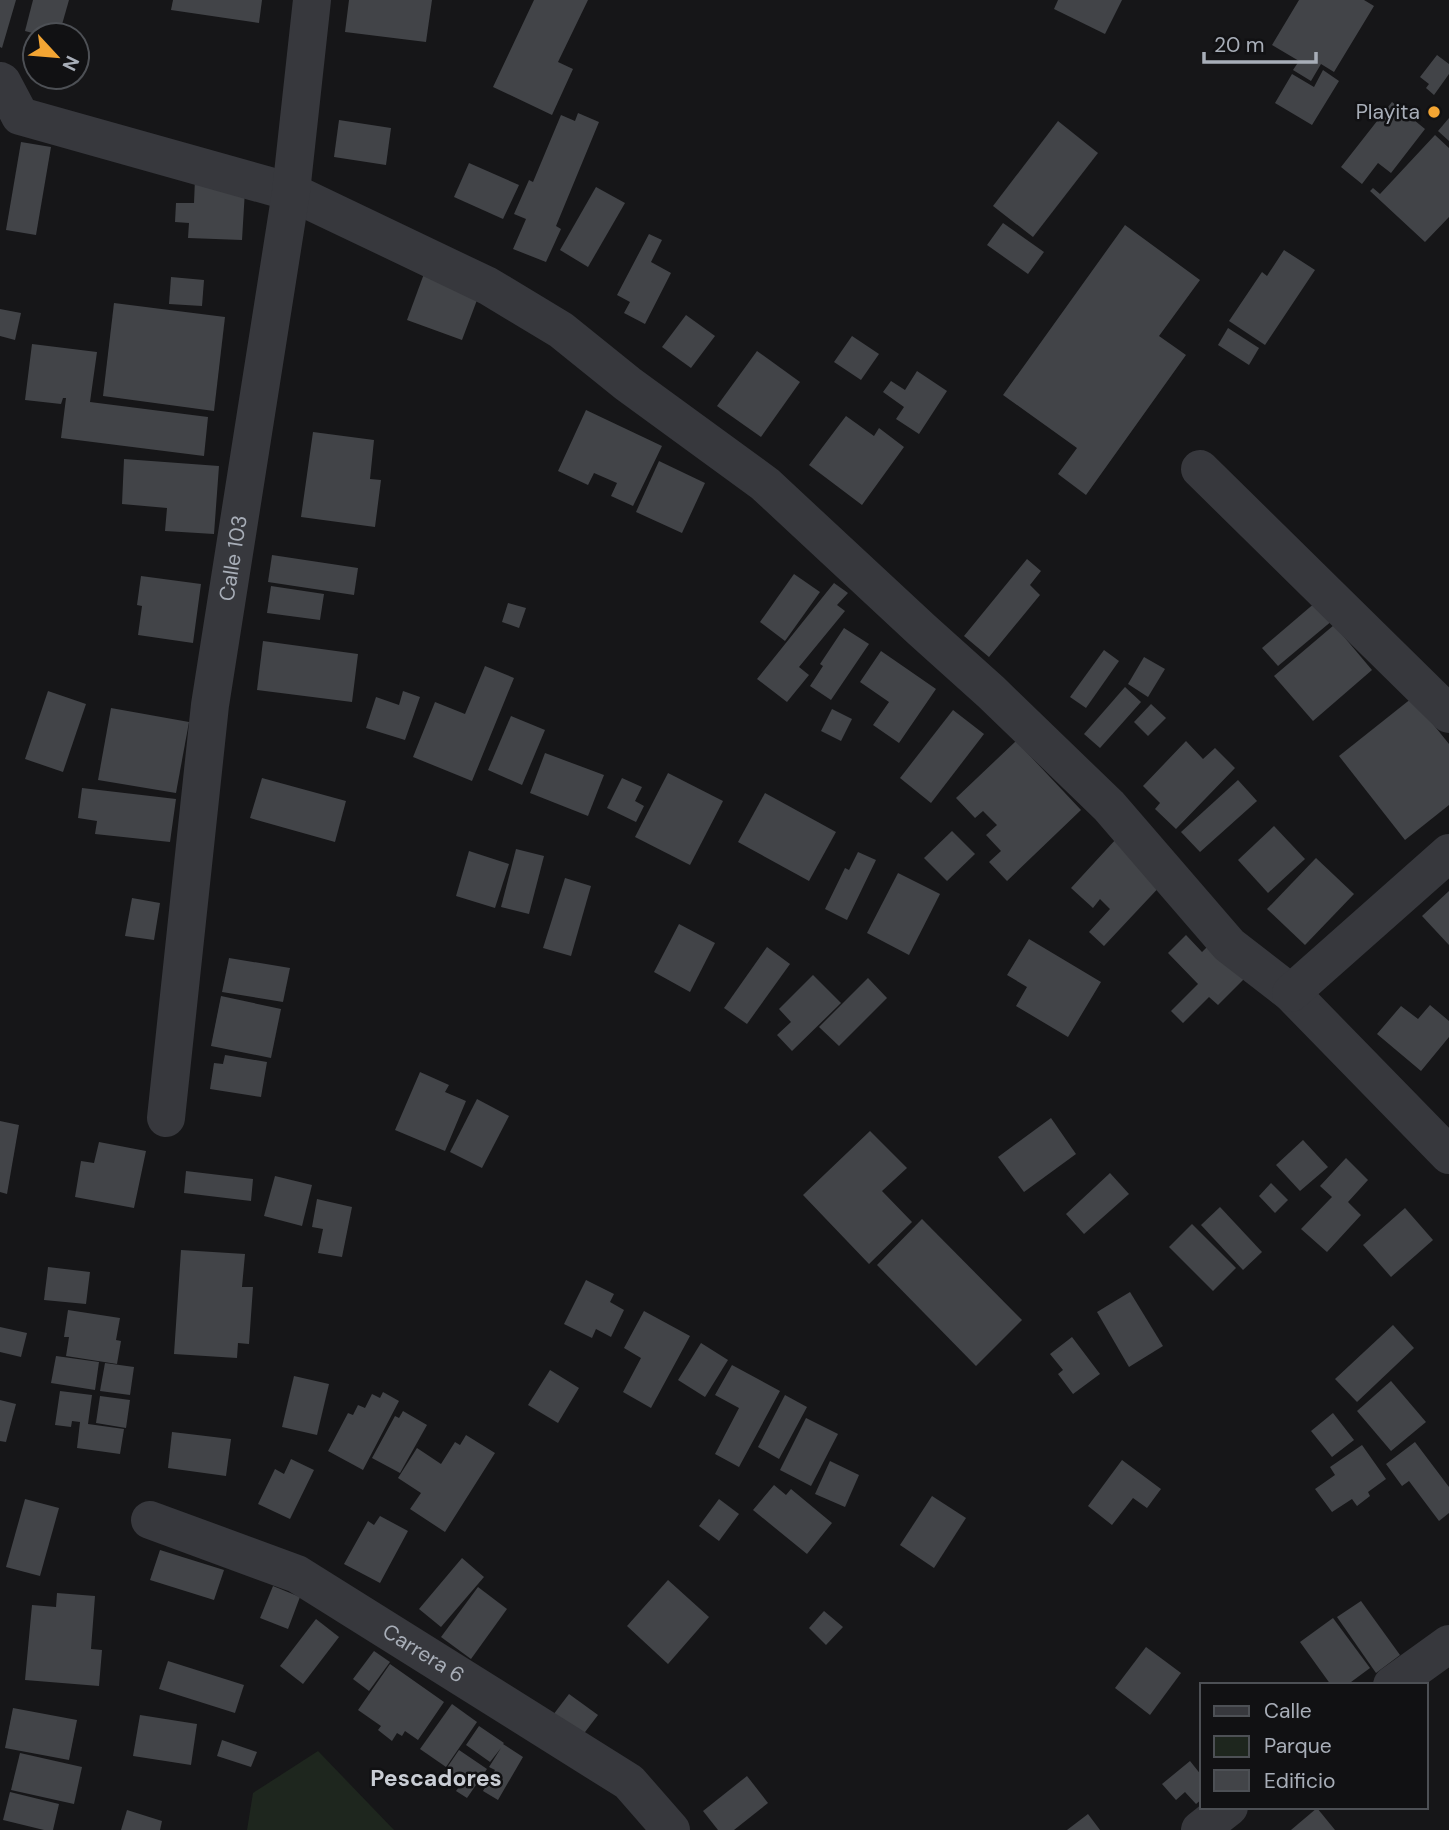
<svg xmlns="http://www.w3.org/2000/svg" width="1449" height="1830" font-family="'DM Sans',sans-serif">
<rect width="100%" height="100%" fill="#161618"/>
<!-- green -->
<path fill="#1e261e" d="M318,1751L394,1830H247L253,1793Z"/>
<!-- building -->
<g fill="#424448">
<path d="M0,0H16L2,48L0,47Z"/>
<path d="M33,0H69L59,35H40L25,31Z"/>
<path d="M173,0H262L259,23L171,10Z"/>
<path d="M349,0H432L426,42L345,32Z"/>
<path d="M534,0H588L558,62L573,69L552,115L493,87Z"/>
<path d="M1058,0H1122L1105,34L1054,9Z"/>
<path d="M1299,0H1364L1374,6L1334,72L1321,64L1311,81L1293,70L1299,61L1272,45Z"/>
<path d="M1437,55L1449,64V74L1434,95L1426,88L1429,84L1420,77Z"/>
<path d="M1323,70L1339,81L1312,125L1275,103L1292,74L1314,87Z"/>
<path d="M1392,102L1425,129L1391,173L1378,163L1362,184L1341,167Z"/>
<path d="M578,113L599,122L556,226L561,229L546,262L513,249L526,219L514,214L529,180L533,182L561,115L575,121Z"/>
<path d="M1449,118V141L1438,131Z"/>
<path d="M339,120L391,128L386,165L334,157Z"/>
<path d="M1058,121L1098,153L1033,237L993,206Z"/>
<path d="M1435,135L1449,148V217L1425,242L1370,191L1373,188L1380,194Z"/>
<path d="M21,142L51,147L36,235L6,230Z"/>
<path d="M469,163L519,185L503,219L454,197Z"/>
<path d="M195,179L245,190L242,240L188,238L189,223L175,222L176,203H194Z"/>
<path d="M596,187L625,203L588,267L560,250Z"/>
<path d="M1003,223L1044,252L1028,274L987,245Z"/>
<path d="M1125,225L1200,280L1159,336L1186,355L1086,495L1058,474L1077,448L1003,395Z"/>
<path d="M649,234L662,240L651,262L671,273L645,324L624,313L630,302L617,295Z"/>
<path d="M1284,250L1315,270L1265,345L1229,321L1262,272L1267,276Z"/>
<path d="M425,271L480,292L462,340L407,320Z"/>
<path d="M171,277L204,280L202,306L169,304Z"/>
<path d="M114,303L225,317L214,411L103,396Z"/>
<path d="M0,309L21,313L15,340L0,336Z"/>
<path d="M686,315L715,336L691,368L662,347Z"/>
<path d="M1228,328L1259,348L1249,365L1218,345Z"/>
<path d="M852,336L879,354L861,380L834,362Z"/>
<path d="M32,344L97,352L90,402L208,417L204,456L61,438L66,398H63L61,404L25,400Z"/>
<path d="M757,351L800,382L761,437L717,406Z"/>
<path d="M917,371L947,391L919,434L896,419L904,407L883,392L891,381L905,390Z"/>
<path d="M586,410L662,446L633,506L611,496L617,483L594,473L588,485L558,471Z"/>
<path d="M846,416L874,436L879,428L904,447L862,505L809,465Z"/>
<path d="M313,432L374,440L370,479L381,480L375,527L301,517Z"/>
<path d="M124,459L219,466L214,534L165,531L167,508L122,504Z"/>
<path d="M659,461L705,483L682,533L636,512Z"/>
<path d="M272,555L358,568L354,595L268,582Z"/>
<path d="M1027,559L1041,571L1030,585L1040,595L989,657L964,636Z"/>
<path d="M794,574L820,592L785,641L760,622Z"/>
<path d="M141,576L201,584L193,643L138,635L142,606L137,605Z"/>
<path d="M834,583L848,593L837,605L845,611L799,667L809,675L787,702L757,679Z"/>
<path d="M271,586L324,594L320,620L267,613Z"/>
<path d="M1323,596L1339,615L1278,666L1262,648Z"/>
<path d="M508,603L526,608L519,628L502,622Z"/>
<path d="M1334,625L1372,670L1313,721L1274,676Z"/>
<path d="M844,628L869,644L831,700L810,686L823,666L820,664Z"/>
<path d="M263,641L358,654L352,702L257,690Z"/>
<path d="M1104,650L1119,661L1086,708L1070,697Z"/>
<path d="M881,651L936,689L899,743L873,725L889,702L860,682Z"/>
<path d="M1144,657L1165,669L1148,697L1128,684Z"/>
<path d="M485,666L514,678L472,781L413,757L435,702L465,714Z"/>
<path d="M1125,687L1141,702L1100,748L1084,734Z"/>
<path d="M48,691L86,704L63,772L25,759Z"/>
<path d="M403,691L420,697L405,740L366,728L376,697L399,705Z"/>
<path d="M1412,698L1449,744V805L1405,840L1339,756Z"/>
<path d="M1151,704L1166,718L1148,736L1134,722Z"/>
<path d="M111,708L189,722L176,793L98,780Z"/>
<path d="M832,709L852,719L841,741L821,731Z"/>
<path d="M953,710L984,734L931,803L900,778Z"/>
<path d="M511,716L545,730L522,785L488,770Z"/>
<path d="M1016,741L1081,810L1007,881L989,862L1001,851L986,835L997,825L983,811L975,818L956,798Z"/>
<path d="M1186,741L1203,759L1215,748L1235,768L1176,829L1155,809L1160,803L1143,786Z"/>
<path d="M545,753L604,775L588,816L530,793Z"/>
<path d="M668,773L723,801L690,865L635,837Z"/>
<path d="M262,778L346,801L335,842L250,818Z"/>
<path d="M622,778L642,787L635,801L644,806L636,822L607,808Z"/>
<path d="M1238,780L1257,801L1200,852L1181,832Z"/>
<path d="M82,788L176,799L170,842L95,834L97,821L78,818Z"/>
<path d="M765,793L836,832L809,881L738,842Z"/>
<path d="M1274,826L1305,859L1268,893L1238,860Z"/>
<path d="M952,831L975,854L947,881L924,858Z"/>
<path d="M1117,838L1164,882L1104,946L1089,932L1110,909L1100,899L1093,908L1071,888Z"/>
<path d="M516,849L544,856L529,914L501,907Z"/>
<path d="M469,851L509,864L495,908L456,896Z"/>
<path d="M858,852L876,860L847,920L825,909L845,868L849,870Z"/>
<path d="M1316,858L1354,894L1305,945L1267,909Z"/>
<path d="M898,873L940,894L909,955L867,933Z"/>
<path d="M565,878L591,886L571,956L543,948Z"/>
<path d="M1449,891V945L1422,916Z"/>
<path d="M132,898L160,903L154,940L125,936Z"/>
<path d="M679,924L715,943L690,992L654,972Z"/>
<path d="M1186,935L1202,952L1216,938L1250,973L1218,1005L1209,997L1183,1023L1171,1011L1198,984L1168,953Z"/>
<path d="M1029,939L1101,982L1068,1037L1016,1006L1027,987L1007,975Z"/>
<path d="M767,947L790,964L747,1024L724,1008Z"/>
<path d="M229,958L290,968L283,1002L222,992Z"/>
<path d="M813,975L841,1003L792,1051L777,1035L791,1022L779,1009Z"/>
<path d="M868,978L887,998L839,1046L819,1027Z"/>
<path d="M221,996L281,1009L271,1058L211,1046Z"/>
<path d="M1430,1005L1449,1021V1037L1421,1071L1377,1034L1401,1006L1418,1019Z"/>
<path d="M225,1055L267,1062L261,1097L210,1089L214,1063L223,1064Z"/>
<path d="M420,1072L449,1085L445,1092L466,1101L445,1151L395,1130Z"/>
<path d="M477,1099L509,1116L482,1168L450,1152Z"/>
<path d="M1051,1118L1076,1154L1024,1192L998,1157Z"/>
<path d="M0,1121L19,1125L7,1194L0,1192Z"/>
<path d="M870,1131L907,1168L882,1191L912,1222L869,1264L803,1195Z"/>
<path d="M1303,1140L1328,1167L1300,1191L1276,1165Z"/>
<path d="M99,1142L146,1151L134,1208L75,1197L81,1161L94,1163Z"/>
<path d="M1346,1158L1368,1180L1348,1202L1361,1215L1327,1252L1301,1229L1332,1197L1320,1186Z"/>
<path d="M186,1171L253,1179L251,1201L184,1193Z"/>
<path d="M1110,1173L1129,1194L1084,1234L1066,1214Z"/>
<path d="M275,1176L312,1185L302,1226L264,1216Z"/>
<path d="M1271,1183L1288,1200L1275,1213L1259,1196Z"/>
<path d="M317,1199L352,1207L342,1257L318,1253L323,1229L312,1227Z"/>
<path d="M1220,1207L1262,1252L1243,1270L1201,1225Z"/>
<path d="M1405,1208L1433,1240L1391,1277L1363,1245Z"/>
<path d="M922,1219L1022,1320L976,1366L877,1265Z"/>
<path d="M1192,1224L1236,1268L1213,1291L1169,1247Z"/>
<path d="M181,1250L245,1254L242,1287H253L249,1344L238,1343L237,1358L174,1354Z"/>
<path d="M48,1267L90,1272L86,1304L44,1300Z"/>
<path d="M586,1280L614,1294L610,1302L624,1310L611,1337L596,1329L592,1338L564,1324Z"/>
<path d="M1130,1292L1163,1346L1129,1367L1097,1312Z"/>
<path d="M68,1310L120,1318L116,1340L121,1341L117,1364L66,1356L69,1337H64Z"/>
<path d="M644,1311L690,1336L651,1408L623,1392L641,1358L624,1348Z"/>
<path d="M1393,1325L1414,1348L1357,1402L1335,1379Z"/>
<path d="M0,1327L27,1333L21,1357L0,1352Z"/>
<path d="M1072,1337L1100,1374L1073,1394L1058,1374L1063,1370L1050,1354Z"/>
<path d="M701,1343L728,1360L705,1397L678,1380Z"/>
<path d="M56,1356L99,1362L95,1390L51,1383Z"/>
<path d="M105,1363L134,1367L130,1395L100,1391Z"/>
<path d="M732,1365L780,1391L739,1467L715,1454L739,1408L715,1395Z"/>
<path d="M550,1370L579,1388L558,1423L528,1405Z"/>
<path d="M294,1376L329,1384L317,1435L282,1427Z"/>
<path d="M1391,1381L1426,1422L1391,1451L1357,1411Z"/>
<path d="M60,1391L92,1395L88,1424L124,1429L120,1454L77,1448L80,1422L72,1421L71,1427L55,1425Z"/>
<path d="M383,1392L399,1401L363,1470L328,1451L348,1413L353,1415L358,1405L365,1408L372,1394L380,1398Z"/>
<path d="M785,1395L807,1407L779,1459L758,1447Z"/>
<path d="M100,1396L130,1400L126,1428L96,1423Z"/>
<path d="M0,1400L16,1404L6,1442L0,1441Z"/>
<path d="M403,1411L427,1425L400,1473L372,1458L395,1416L399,1418Z"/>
<path d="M1333,1413L1354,1440L1332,1457L1311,1431Z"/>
<path d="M806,1418L838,1434L811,1486L780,1470Z"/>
<path d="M172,1432L231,1439L226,1476L168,1468Z"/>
<path d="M466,1435L495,1453L445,1532L410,1509L421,1493L398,1478L417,1448L441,1464L455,1442L460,1445Z"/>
<path d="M1415,1442L1449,1487V1513L1439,1521L1409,1481L1402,1486L1386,1464Z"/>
<path d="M1362,1445L1386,1479L1368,1492L1370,1496L1357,1506L1352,1499L1332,1512L1315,1489L1335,1475L1330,1467Z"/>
<path d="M291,1459L314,1470L290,1519L258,1504L275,1469L284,1474Z"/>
<path d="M1122,1460L1161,1489L1147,1508L1133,1498L1112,1525L1088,1506Z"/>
<path d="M830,1461L859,1475L845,1507L815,1494Z"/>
<path d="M774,1485L786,1495L791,1489L832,1523L807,1554L753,1510Z"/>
<path d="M932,1496L966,1518L934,1568L900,1545Z"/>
<path d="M25,1499L59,1508L40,1576L6,1567Z"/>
<path d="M719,1499L739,1514L719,1541L699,1526Z"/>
<path d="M380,1516L408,1531L380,1583L344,1564L368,1521L374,1525Z"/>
<path d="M160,1550L224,1570L214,1600L150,1580Z"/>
<path d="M462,1558L484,1577L441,1627L419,1609Z"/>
<path d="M668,1580L709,1617L668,1664L627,1626Z"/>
<path d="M273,1586L300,1597L288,1629L260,1618Z"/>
<path d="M478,1587L507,1609L471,1659L441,1637Z"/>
<path d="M57,1593L95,1596L91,1649L102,1650L99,1686L25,1680L32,1605L56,1607Z"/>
<path d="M1361,1601L1400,1655L1376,1673L1337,1617Z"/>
<path d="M824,1611L843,1627L826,1645L809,1628Z"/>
<path d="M1333,1618L1370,1668L1347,1685H1331L1300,1642Z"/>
<path d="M316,1619L339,1637L303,1684L280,1666Z"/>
<path d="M1146,1647L1181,1673L1150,1715L1115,1688Z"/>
<path d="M374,1651L390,1662L369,1691L353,1679Z"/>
<path d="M168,1661L244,1685L235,1713L159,1689Z"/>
<path d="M390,1664L444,1702L418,1740L405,1731L402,1736L397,1733L392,1741L378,1730L381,1726L358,1710Z"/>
<path d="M569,1694L598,1715L582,1736L553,1715Z"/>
<path d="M452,1704L477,1722L446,1767L420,1749Z"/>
<path d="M13,1708L77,1720L69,1760L5,1748Z"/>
<path d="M140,1715L197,1724L191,1765L133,1756Z"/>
<path d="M479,1726L504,1743L503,1744L523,1757L498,1800L483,1791L495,1770L489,1767L501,1748L490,1762L466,1745Z"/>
<path d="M222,1740L257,1752L251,1767L217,1756Z"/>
<path d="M459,1750L487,1769L467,1798L456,1791L459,1787L442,1775Z"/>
<path d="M20,1753L82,1767L74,1804L11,1790Z"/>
<path d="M1190,1761L1202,1776V1799L1196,1804L1185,1792L1176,1800L1162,1784Z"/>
<path d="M747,1776L768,1803L734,1830H718L703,1811Z"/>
<path d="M10,1792L59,1804L53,1830H44L3,1820Z"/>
<path d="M1317,1808L1335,1830H1291Z"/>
<path d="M127,1810L162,1821L160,1830H121Z"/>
<path d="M1088,1814L1100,1830H1067Z"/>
</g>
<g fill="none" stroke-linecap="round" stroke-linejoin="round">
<!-- street -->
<g stroke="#37383d" stroke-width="38">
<path d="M0,81L2,82L20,116L291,192L488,286L561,330L628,384L765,484L922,630L991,692L1109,806L1229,945L1291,993L1449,1155"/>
<path d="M1200,469L1449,714"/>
<path d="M1291,993L1449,853"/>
<path id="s1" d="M166,1118L210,705L291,192L312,0"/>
<path id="s2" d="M150,1520L297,1574L629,1782L671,1830"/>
<path d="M1392,1685L1449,1644"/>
<path d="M1200,1830L1229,1807"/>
</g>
</g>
<!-- markers -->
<circle fill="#f3a533" stroke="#111113" stroke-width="2.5" cx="1434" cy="112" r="7"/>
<g text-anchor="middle" stroke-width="5" stroke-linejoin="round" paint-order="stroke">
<!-- poi labels -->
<g font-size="21" fill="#a8aeb8" stroke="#111113" text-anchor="end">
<text x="1420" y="119">Playita</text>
</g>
<!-- street labels -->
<g font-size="21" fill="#a8aeb8" stroke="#111113">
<text dy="7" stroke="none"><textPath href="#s1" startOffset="564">Calle 103</textPath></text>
<text dy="7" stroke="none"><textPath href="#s2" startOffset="306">Carrera 6</textPath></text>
</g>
<!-- neighbourhood labels -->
<g font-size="23" font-weight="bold" fill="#c9cdd4" stroke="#111113">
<text x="436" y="1786">Pescadores</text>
</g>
</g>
<!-- legend -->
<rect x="1200" y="1683" width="228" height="126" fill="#111113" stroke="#4d5055" stroke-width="2"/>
<rect x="1214" y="1706" width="35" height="10" fill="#37383d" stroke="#4d5055" stroke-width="2"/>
<text x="1264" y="1718" font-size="21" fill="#a8aeb8">Calle</text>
<rect x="1214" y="1736" width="35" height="21" fill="#1e261e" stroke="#4d5055" stroke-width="2"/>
<text x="1264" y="1753" font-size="21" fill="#a8aeb8">Parque</text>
<rect x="1214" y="1770" width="35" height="21" fill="#424448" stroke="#4d5055" stroke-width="2"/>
<text x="1264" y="1788" font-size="21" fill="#a8aeb8">Edificio</text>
<!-- north arrow -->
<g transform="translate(56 56) rotate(116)"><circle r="33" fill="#111113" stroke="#4d5055" stroke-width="2"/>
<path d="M0-5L12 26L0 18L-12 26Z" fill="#f3a533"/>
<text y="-10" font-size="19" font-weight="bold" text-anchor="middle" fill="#a8aeb8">N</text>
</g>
<!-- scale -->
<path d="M1204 52v10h112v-10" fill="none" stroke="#a8aeb8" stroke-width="3.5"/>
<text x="1214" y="52" font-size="21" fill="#a8aeb8" stroke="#111113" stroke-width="5" paint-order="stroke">20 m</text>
</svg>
